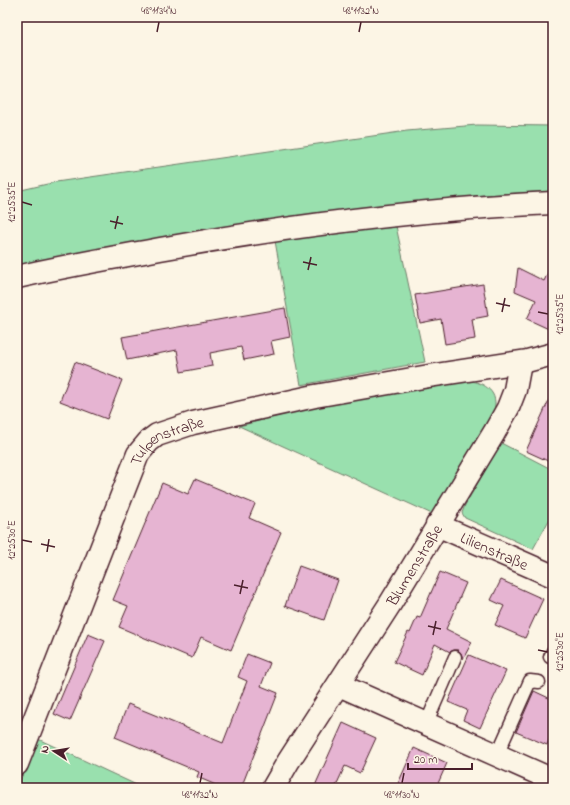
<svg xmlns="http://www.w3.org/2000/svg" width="570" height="805" font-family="'Indie Flower',sans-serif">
<rect width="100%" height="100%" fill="#fcf5e5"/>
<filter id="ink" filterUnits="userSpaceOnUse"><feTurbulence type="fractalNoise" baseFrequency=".025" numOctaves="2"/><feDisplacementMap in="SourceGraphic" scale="8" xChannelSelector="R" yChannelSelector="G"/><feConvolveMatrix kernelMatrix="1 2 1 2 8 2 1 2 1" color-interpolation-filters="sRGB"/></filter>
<g filter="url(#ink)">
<!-- green -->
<g fill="#99e0ae" stroke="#72806c">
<path d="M477,125L553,126V191L485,195L339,211L181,234L51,258L17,266V191L56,182L407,131Z"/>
<path d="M396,226L425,362L301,385L275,241Z"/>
<path d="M465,380C479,381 496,388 495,405C495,408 493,412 492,415L432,514L239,426L314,407Z"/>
<path d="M501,443L553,470V513L533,549L465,518L462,513L465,505Z"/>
<path d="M38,739L143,788H17Z"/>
</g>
<!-- building -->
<g fill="#e6b4d2" stroke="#4a1f2b">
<path d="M553,262V331L527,319L536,300L515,291L518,268L544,281Z"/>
<path d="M483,284L488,316L472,319L475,339L445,344L441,319L420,323L415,295Z"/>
<path d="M285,308L290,337L271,341L274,354L244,360L241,347L210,353L212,366L181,372L177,350L127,360L122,337Z"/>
<path d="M75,362L122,380L107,419L60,401Z"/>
<path d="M553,391V450L548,461L526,451Z"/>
<path d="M195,479L255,504L249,518L281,532L231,650L201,637L192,658L119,627L128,606L113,600L162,483L188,494Z"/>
<path d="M299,566L338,580L324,620L285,606Z"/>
<path d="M440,572L466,583L446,629L472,642L463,659L461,653L458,650H454L450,652L435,644L422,675L394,662L408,632L410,633L417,617L420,618Z"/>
<path d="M501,580L543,599L525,638L495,625L504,606L491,600Z"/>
<path d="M88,634L105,641L70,721L54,714Z"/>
<path d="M247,654L270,663L261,686L278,693L241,788H223L197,777L199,772L115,737L128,704L223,743L247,681L238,677Z"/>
<path d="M469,655L506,671L480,728L463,720L467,710L448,702Z"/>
<path d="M534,691L553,700V730L547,745L516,732Z"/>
<path d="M343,723L376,738L360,773L345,766L335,788H314Z"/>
<path d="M414,748L447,763L436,788H396Z"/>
</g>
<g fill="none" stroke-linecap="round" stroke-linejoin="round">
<!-- lane casing -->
<g stroke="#4a1f2b" stroke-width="15">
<g id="lane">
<path d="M550,657L553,651"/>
<path d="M426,724L455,657"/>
<path d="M497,755L530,681L539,682"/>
</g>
</g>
<!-- street casing -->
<g stroke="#4a1f2b" stroke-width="25">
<g id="street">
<path id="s1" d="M437,525L553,576"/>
<path d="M339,685L553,780"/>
<path id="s2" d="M17,764L138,454L149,441L157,435L193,423L315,396L429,376L527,361L553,354"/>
<path id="s3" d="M273,788L288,762L390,604L494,433L508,408L515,390L520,363"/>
</g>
</g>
<!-- secondary casing -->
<g stroke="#4a1f2b" stroke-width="25">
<path id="secondary" d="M17,277C64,266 112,258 160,249C290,226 421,209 553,203"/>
</g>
<!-- lane -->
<use href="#lane" stroke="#fcf5e5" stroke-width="12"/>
<!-- street -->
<use href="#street" stroke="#fcf5e5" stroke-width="22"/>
<!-- secondary -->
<use href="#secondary" stroke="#fcf5e5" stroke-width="22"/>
</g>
</g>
<!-- ticks -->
<path fill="none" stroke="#4a1f2b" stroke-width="1.5" d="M157,32L159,22M359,32L361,22M22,202L32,205M110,221L123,224M115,229L118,216M303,262L317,265M308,270L311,257M496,303L510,306M502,312L505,298M538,312L548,314M22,540L32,542M41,544L55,547M47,552L49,539M234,585L248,588M240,594L243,580M428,626L441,629M433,635L436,621M538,650L548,652M200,783L202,773M402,783L404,773"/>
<g text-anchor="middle" stroke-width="4" stroke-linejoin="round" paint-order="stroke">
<!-- street labels -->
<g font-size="16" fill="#4a1f2b" stroke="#fcf5e5">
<text dy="6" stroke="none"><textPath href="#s2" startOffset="365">Tulpenstraße</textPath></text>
<text dy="6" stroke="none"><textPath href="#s1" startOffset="63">Lilienstraße</textPath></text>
<text dy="6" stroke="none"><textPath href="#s3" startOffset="264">Blumenstraße</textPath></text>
</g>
</g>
<!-- margin -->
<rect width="570" height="805" fill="none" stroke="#fcf5e5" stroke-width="44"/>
<!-- north arrow -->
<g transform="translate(54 751) rotate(282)" stroke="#fcf5e5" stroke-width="3" paint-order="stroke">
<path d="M0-3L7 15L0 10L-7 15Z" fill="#4a1f2b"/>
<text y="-6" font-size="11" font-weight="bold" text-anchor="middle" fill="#4a1f2b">N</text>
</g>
<!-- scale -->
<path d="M408 763v6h64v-6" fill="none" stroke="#4a1f2b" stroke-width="2"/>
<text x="414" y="763" font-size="12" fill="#4a1f2b" stroke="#fcf5e5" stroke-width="3" paint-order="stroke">20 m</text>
<rect x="22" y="22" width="526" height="761" fill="none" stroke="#4a1f2b" stroke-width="1.5"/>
<g font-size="10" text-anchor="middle" fill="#4a1f2b">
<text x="159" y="14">48°11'34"N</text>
<text x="361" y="14">48°11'32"N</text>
<text transform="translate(11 202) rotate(-90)" y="4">12°25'35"E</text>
<text transform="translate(559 314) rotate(-90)" y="4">12°25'35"E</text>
<text transform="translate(11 540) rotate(-90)" y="4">12°25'30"E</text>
<text transform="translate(559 652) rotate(-90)" y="4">12°25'30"E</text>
<text x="200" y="798">48°11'32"N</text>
<text x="402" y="798">48°11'30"N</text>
</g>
</svg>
